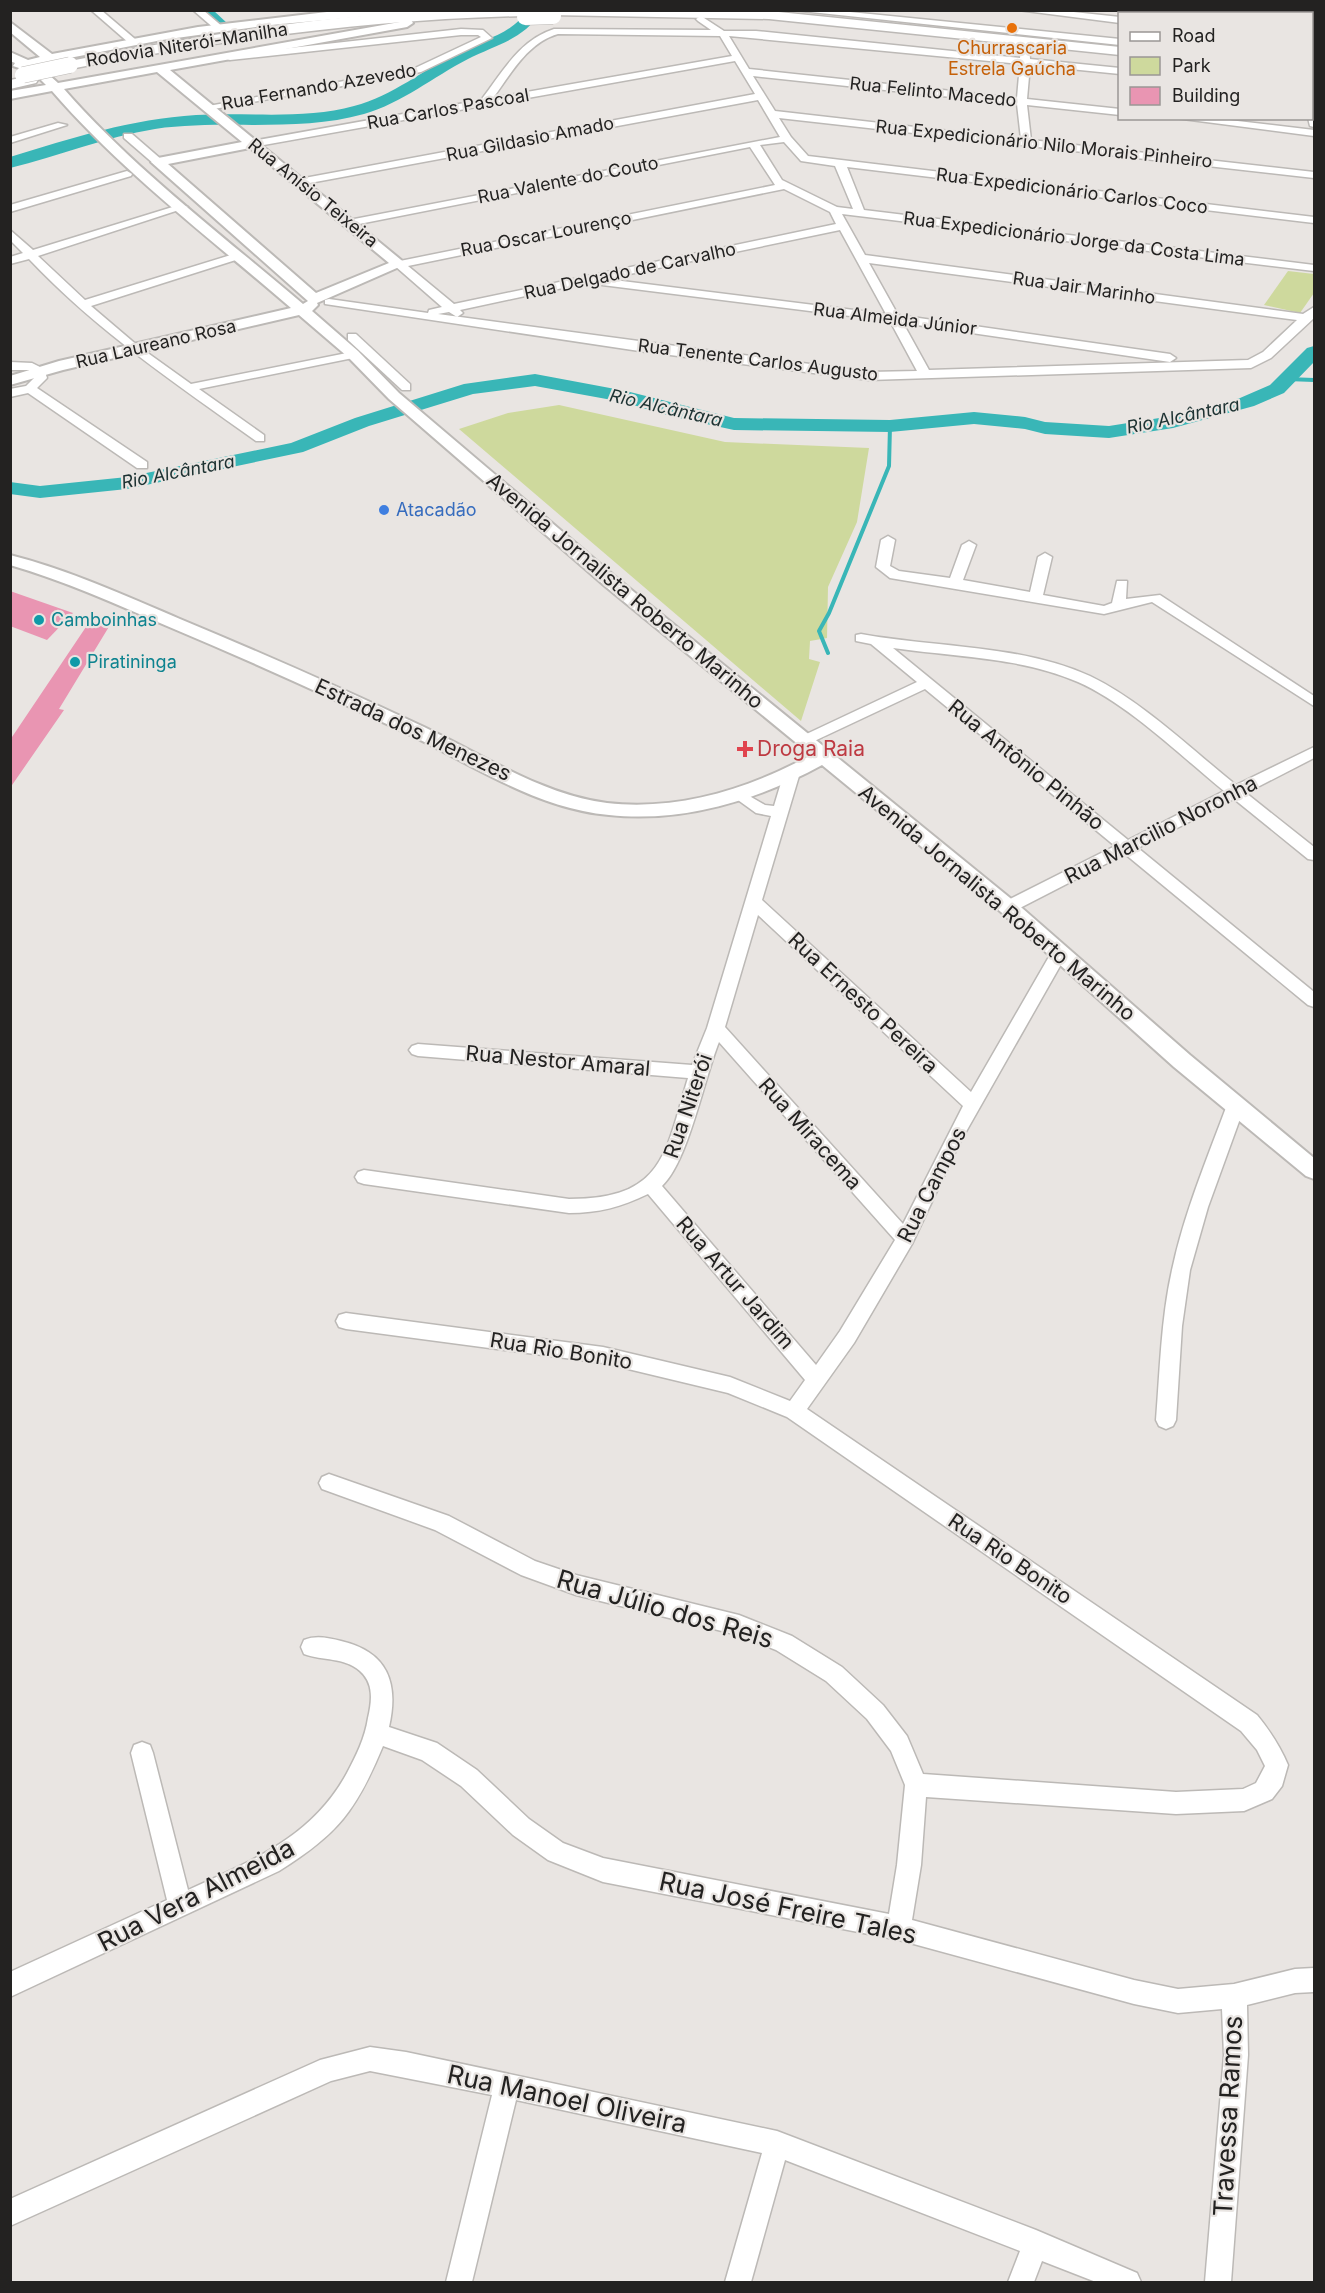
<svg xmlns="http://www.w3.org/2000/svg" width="1325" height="2293" font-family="Inter,sans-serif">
<rect width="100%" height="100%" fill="#e9e5e2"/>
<!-- green -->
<g fill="#ced99d">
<path d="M1288,271L1314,274V293L1300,313L1264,305Z"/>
<path d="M559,405L725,442L869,448L857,522L828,587L827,638L810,641L809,659L820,662L801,721L459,429L508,413Z"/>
</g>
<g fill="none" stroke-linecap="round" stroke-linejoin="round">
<!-- stream -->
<g stroke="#39b6b7" stroke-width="4">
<path d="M1287,379L1314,380"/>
<path d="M828,653L819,631L829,613L889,466L890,426"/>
</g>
<!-- river -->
<g fill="#39b6b7" fill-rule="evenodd">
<path d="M196,10H213L228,24L225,27H215Z"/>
<path d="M527,10H542C524,40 497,44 468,59C433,77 402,103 364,114C297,133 224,119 155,129C105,137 59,156 10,168V157C71,138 132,119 196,115C247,112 304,120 354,106C393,96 424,69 459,52C483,39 512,35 527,10Z"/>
<path d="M1314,346V362L1284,393L1254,406L1173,428L1109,438L1045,434L1025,429L974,424L890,432L734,430L674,417L623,402L535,386L473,394L369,426L303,452L127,489L40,498L10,494V482L40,486L127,477L291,443L355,418L464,384L535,374L626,391L734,418L890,420L974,412L1025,417L1045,422L1109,426L1172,416L1240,398L1270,385L1307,348Z"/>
</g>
</g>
<!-- building -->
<g fill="#e995b2">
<path d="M10,591L73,613L47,640L10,626Z"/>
<path d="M90,621L110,625L59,709L64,710L10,788V740Z"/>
</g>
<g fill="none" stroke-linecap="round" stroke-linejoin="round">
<!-- minor casing -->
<g stroke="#bcb9b6" stroke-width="3">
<g id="minor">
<path d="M91,10H101L135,39V43H129Z"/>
<path d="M193,10H203L224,28L216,30Z"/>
<path d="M792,10H830L1120,39V45Z"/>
<path d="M1018,10H1055L1120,17V23Z"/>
<path d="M1286,10H1296L1297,14H1287Z"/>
<path d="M701,16L724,31H756L1020,58L1021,46L1029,44L1030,59L1120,68V74L1030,65L1027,99L1120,109V115L1027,105L1031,140L1314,172V178L779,118L791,137L808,156L1314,217V223L847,167L864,210L1314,265V271L842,214L865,255L1303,314L1314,307V318L1271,358L1251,368L869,380L646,352L325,304V300L329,299L428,313L429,310L442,307L395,266V262L775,185L750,147L349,226L344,223L349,220L780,137L758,100L299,185L294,182L299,179L755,94L735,61L252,147L247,144L252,141L481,100C502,73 519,40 554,29L711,30L698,21L696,19ZM558,34L720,36L732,56L493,98C511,74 527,43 558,34ZM729,36L1020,64L1017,98L749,69ZM753,76L1017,104L1021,139L775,111ZM784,142L801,161L835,166L853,209L837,207L782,180L760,145ZM784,189L830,212L836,224L454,304L408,266ZM840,230L886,314L606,279ZM869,263L1297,320L1263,352L1248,360L929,370L903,323L1170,362L1176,358L1170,354L898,315ZM586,283L890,321L917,371L869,372L438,314L449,312L457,317L463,313L460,310Z"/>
<rect x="1312" y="20" width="2" height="6"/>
<path d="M461,29L483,30L492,38L421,72L208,110L203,107L415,68L481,37L478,35H461L230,60L227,59V55Z"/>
<rect x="1312" y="37" width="2" height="6"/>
<rect x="1312" y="59" width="2" height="6"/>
<path d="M1312,110L1314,111V127L1310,126L1308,118H1312Z"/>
<path d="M1175,118H1212L1314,130V136Z"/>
<path d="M58,123L67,125L10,143V137Z"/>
<path d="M124,134H132L162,160V164H154L124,138Z"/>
<path d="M127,171L132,174L131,176L10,212V205Z"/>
<path d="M179,205L188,207L38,256L85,300L234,254H242V258L91,306L138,346L191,384L357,351V357L353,358L199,389L264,435V441H256C176,384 96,330 29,259L10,264V257L23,253L10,240V230L33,250Z"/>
<path d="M348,334H356L410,384V390H402L348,340Z"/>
<path d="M10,362L32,363L44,369L47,378L37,388L147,462V468H137L28,393L10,397V389L26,386L35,377L29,370H10Z"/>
<path d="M888,536L895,540L890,566L899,571L950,578L962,545L969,541L976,545L963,580L1030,592L1038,557L1045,553L1052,557L1043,595L1104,606L1112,603L1117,581H1127L1126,599L1160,595L1314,696V706L1152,602L1104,614L890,578L876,567L881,540Z"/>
<path d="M861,634C936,648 1019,644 1090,676C1142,701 1191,749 1236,785L1314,747V758L1246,793L1314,847V860L1308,859L1234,799L1138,848L1314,992V1007L1308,1005L1125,854L1014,911H1002L1000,907L1002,903L1115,846L925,689L808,744H798L796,741L798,738L917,682L871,644L856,641V635ZM893,648C955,657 1020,657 1078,682C1128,704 1181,756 1224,791L1128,840Z"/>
<path d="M791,771L799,776L762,900L971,1092L1054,948H1066L1068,952L959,1144L912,1244L854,1343L807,1409L1257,1715C1270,1731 1280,1746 1288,1765L1282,1786L1272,1799L1244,1811L1176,1814L926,1797L921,1865L912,1920L1134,1980L1178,1989L1234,1984L1295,1969L1314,1968V1992L1295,1993L1247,2005L1248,2055L1231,2282H1205L1224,2055L1222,2009L1178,2013L1134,2004L899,1940L603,1882L548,1860L513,1835L461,1786L422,1760L383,1746C356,1811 338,1834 279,1871L10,1997V1972L167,1900L131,1753L134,1745L142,1742L150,1745L153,1753L188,1890C252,1860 311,1839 347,1773C356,1756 365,1738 368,1718C372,1701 374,1683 360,1671C344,1657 323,1661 304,1654L301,1647L304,1640C316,1635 329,1638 341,1641C388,1652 399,1683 389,1727L437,1743L477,1770L529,1819L563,1843L603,1858L889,1914L897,1865L905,1785L891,1751L867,1719L826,1681L776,1650L738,1635L576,1595L521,1575L435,1530L322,1489L319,1483L322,1477L329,1474L449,1516L535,1561L576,1575L739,1615L792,1636L842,1667L883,1705L907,1736L923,1774L1176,1792L1243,1789L1256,1783L1265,1766L1257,1750L1241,1731L787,1417L728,1393L603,1363L346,1329L339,1327L336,1321L339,1315L346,1313L603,1347L730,1377L790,1401L805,1380L648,1194C621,1207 599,1213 569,1213L364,1184L358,1182L355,1177L358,1172L364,1170L569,1199C664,1199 665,1154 688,1078L418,1056L412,1054L409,1050L412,1046L418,1044L692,1065L707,1028L771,816L756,813L731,795L739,790L765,805L774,806L783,776ZM758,915L963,1106L903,1224L725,1027ZM719,1042L895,1240L840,1331L816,1365L662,1186C688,1162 704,1079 719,1042Z"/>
<path d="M1236,1098L1242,1100L1245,1105L1208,1207L1190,1270L1182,1326L1176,1420L1173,1426L1166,1429L1159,1426L1156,1420C1160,1370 1161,1319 1172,1270C1184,1213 1207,1159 1227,1105L1230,1100Z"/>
<path d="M370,2047L406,2052L777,2131L1036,2230L1137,2273L1141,2282H1096L1042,2261L1034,2282H1008L1020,2251L785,2160L751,2282H725L762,2153L516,2100L472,2282H446L492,2095L370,2071L331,2081L10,2226V2199L320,2060Z"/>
</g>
</g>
<!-- major casing -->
<g stroke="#bcb9b6" stroke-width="4">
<path id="major" d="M344,10H424L436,15L430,19L368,16L271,25L162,40L59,60L63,65L57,69L47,63L38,65L58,83L411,20L413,23L407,27L170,70L406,264L317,303L318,305L312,311L358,351L399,393L618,579L1015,902L1190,1055L1314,1158V1179L1306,1176L1174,1067L1001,912L822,765C758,800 683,823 609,815C537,809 471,764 408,734C328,696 248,660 167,626C116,604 65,581 10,565V555C69,570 124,595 180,619C262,653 343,689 424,727C482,754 542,795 607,803C678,811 749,789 811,755L606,587L389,399L348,357L299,315L63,370L10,385V376L59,361L291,308C210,238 122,172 52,91L10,99V91L46,85L34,73L13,66L15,63L10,61V52L28,60L40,57L10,32V22L52,54L198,27ZM157,72L242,142L158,158L151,162L308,301L303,304C222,235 134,169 64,89ZM250,148L389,263L316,293L168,164Z"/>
</g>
<!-- highway casing -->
<g stroke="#bcb9b6" stroke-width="3">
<g id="highway">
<path d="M531,10L530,15L525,16C371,19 221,40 70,69L63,65L70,61C183,39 297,19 413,12C452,9 492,10 531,10Z"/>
<path d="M544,11H769L1120,47V55L769,19L551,15Z"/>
<rect x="1312" y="68" width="2" height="8"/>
<path d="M31,76L38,80L36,83L10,89V80Z"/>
</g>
</g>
<!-- minor -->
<use href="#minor" fill="#fff" fill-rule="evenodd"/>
<!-- major -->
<use href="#major" fill="#fff" fill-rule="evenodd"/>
<!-- highway -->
<use href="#highway" fill="#fff" fill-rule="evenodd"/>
<!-- highway-bridge casing -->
<g stroke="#bcb9b6" stroke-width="17" stroke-linecap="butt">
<g id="highway-bridge">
<path d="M525,17L553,16"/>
<path d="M23,75L70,65"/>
</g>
</g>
<!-- highway-bridge -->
<use href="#highway-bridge" stroke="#fff" stroke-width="16"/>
</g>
<!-- markers -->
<circle fill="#e8710a" stroke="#e9e5e2" stroke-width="2" cx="1012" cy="28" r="6"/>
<circle fill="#3f7fe0" stroke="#e9e5e2" stroke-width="2" cx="384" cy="510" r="6"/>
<g fill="#0f9aa8" stroke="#e9e5e2" stroke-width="2">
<circle cx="39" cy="620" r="6"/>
<circle cx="75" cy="662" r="6"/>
</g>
<path fill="#e0444e" stroke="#e9e5e2" stroke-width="2" d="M742 740h6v6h6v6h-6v6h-6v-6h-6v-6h6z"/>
<g text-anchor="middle" stroke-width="4.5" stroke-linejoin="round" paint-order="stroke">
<!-- far-street labels -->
<g font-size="18" fill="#232221" stroke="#e9e5e2">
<text transform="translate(187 45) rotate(-9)" y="6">Rodovia Niterói-Manilha</text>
<text transform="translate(319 87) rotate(-10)" y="6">Rua Fernando Azevedo</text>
<text transform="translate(933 92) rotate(6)" y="6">Rua Felinto Macedo</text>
<text transform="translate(448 109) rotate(-10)" y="6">Rua Carlos Pascoal</text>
<text transform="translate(530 139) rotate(-11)" y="6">Rua Gildasio Amado</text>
<text transform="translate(1044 144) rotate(6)" y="6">Rua Expedicionário Nilo Morais Pinheiro</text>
<text transform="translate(568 180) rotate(-11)" y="6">Rua Valente do Couto</text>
<text transform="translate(1072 191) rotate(7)" y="6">Rua Expedicionário Carlos Coco</text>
<text transform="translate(313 193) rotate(39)" y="6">Rua Anísio Teixeira</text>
<text transform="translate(546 234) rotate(-11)" y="6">Rua Oscar Lourenço</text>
<text transform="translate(1074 239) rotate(7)" y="6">Rua Expedicionário Jorge da Costa Lima</text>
<text transform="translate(630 271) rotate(-12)" y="6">Rua Delgado de Carvalho</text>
<text transform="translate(1084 288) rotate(8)" y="6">Rua Jair Marinho</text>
<text transform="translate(895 319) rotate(7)" y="6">Rua Almeida Júnior</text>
<text transform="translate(156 344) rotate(-13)" y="6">Rua Laureano Rosa</text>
<text transform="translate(758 360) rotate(7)" y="6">Rua Tenente Carlos Augusto</text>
</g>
<!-- far-food labels -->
<g font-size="18" fill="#c56008" stroke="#e9e5e2">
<text x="1012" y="54">Churrascaria<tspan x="1012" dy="21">Estrela Gaúcha</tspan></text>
</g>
<!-- far-water labels -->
<g font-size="18" font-style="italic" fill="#1d3232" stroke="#e9e5e2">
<text transform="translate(666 408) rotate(13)" y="6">Rio Alcântara</text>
<text transform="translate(1183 416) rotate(-12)" y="6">Rio Alcântara</text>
<text transform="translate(178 472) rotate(-11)" y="6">Rio Alcântara</text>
</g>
<!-- far-shop labels -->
<g font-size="18" fill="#366cbe" stroke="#e9e5e2" text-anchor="start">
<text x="396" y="516">Atacadão</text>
</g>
<!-- far-culture labels -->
<g font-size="18" fill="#0d838f" stroke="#e9e5e2" text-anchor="start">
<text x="51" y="626">Camboinhas</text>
<text x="87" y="668">Piratininga</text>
</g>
<!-- street labels -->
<g font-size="21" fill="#232221" stroke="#e9e5e2">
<text transform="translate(625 591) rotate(40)" y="7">Avenida Jornalista Roberto Marinho</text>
<text transform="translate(413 730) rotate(25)" y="7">Estrada dos Menezes</text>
<text transform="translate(1026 765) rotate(39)" y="7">Rua Antônio Pinhão</text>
<text transform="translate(1161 830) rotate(-27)" y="7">Rua Marcilio Noronha</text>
<text transform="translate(997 903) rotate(40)" y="7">Avenida Jornalista Roberto Marinho</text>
<text transform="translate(863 1003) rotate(43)" y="7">Rua Ernesto Pereira</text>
<text transform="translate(558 1061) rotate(5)" y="7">Rua Nestor Amaral</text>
<text transform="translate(688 1106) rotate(-71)" y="7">Rua Niterói</text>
<text transform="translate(810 1134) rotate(48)" y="7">Rua Miracema</text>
<text transform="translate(932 1185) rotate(-63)" y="7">Rua Campos</text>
<text transform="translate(735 1283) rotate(49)" y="7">Rua Artur Jardim</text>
<text transform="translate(561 1351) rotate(9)" y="7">Rua Rio Bonito</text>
<text transform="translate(1010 1559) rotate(34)" y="7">Rua Rio Bonito</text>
</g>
<!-- health labels -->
<g font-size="21" fill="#be3a42" stroke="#e9e5e2" text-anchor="start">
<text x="757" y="756">Droga Raia</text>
</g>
<!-- near-street labels -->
<g font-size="26" fill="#232221" stroke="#e9e5e2">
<text transform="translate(665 1609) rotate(16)" y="9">Rua Júlio dos Reis</text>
<text transform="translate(196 1895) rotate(-27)" y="9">Rua Vera Almeida</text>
<text transform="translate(788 1908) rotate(12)" y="9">Rua José Freire Tales</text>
<text transform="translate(567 2099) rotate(12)" y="9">Rua Manoel Oliveira</text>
<text transform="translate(1228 2116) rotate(-87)" y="9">Travessa Ramos</text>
</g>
</g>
<!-- border -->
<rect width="1325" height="2293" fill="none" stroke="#232221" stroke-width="24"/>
<!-- legend -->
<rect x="1118" y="12" width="195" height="108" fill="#e9e5e2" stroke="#9a9795" stroke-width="1.5"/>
<rect x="1130" y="32" width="30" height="9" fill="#ffffff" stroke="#9a9795" stroke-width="1.5"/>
<text x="1172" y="42" font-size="18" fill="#232221">Road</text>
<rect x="1130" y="57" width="30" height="18" fill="#ced99d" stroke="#9a9795" stroke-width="1.5"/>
<text x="1172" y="72" font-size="18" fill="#232221">Park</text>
<rect x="1130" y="87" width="30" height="18" fill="#e995b2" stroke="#9a9795" stroke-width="1.5"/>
<text x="1172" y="102" font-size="18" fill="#232221">Building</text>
</svg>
